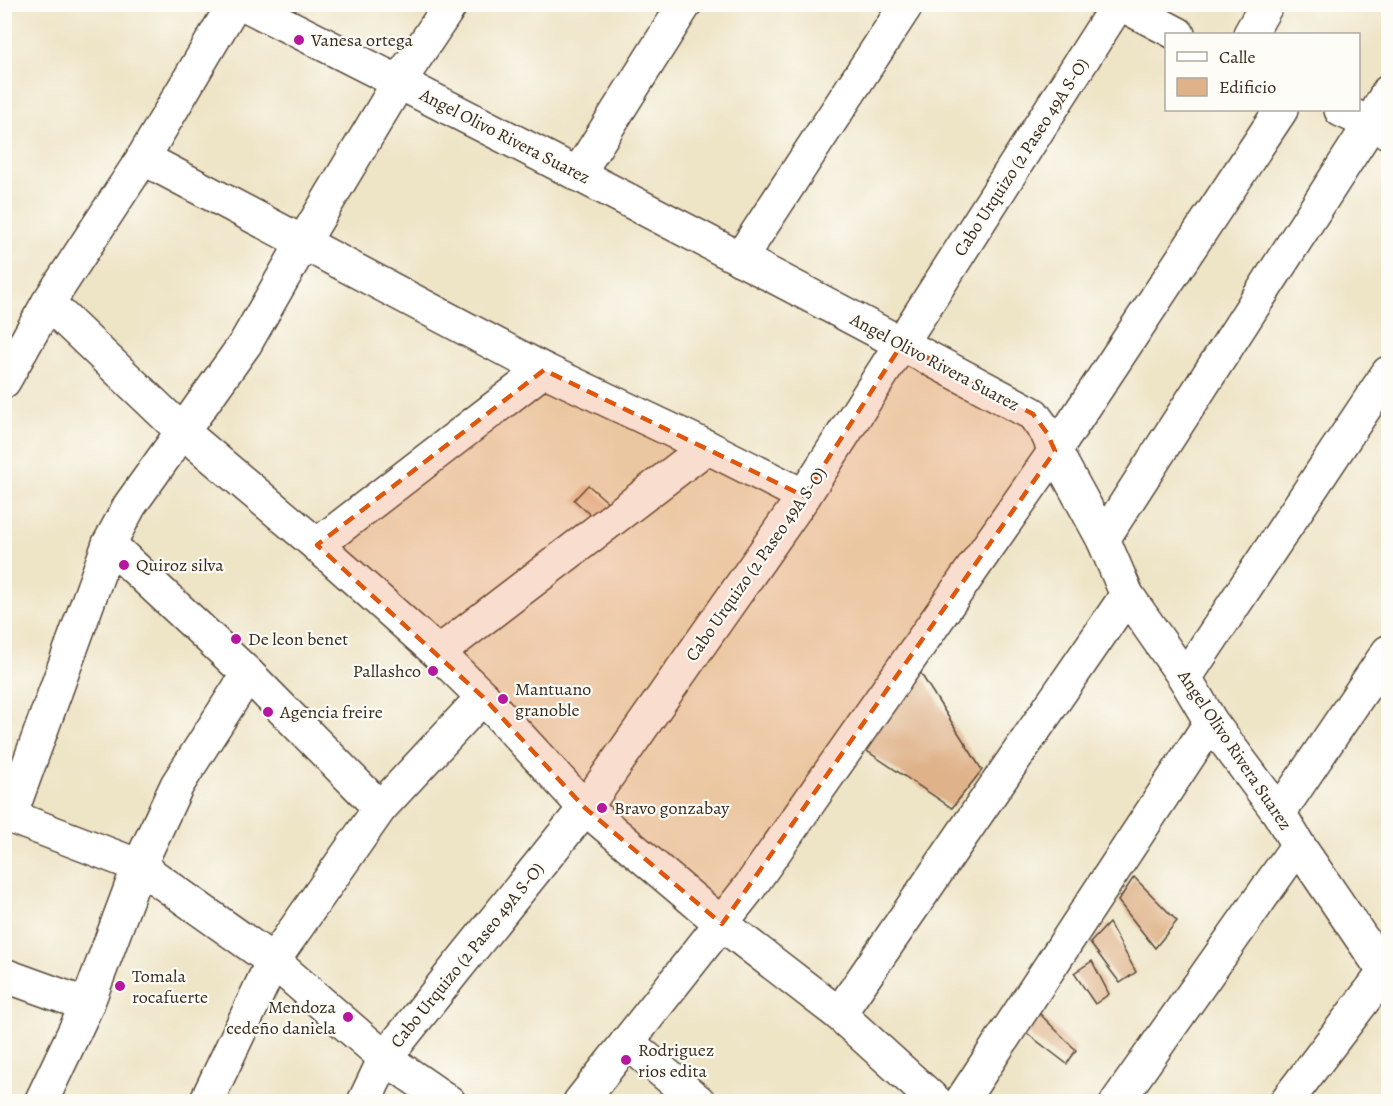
<svg xmlns="http://www.w3.org/2000/svg" width="1393" height="1106" font-family="Alegreya,serif">
<rect width="100%" height="100%" fill="#fdfcf7"/>
<filter id="ink" filterUnits="userSpaceOnUse"><feTurbulence type="fractalNoise" baseFrequency=".0167" numOctaves="2"/><feDisplacementMap in="SourceGraphic" scale="12" xChannelSelector="R" yChannelSelector="G"/><feConvolveMatrix kernelMatrix="1 2 1 2 8 2 1 2 1" color-interpolation-filters="sRGB"/></filter>
<filter id="wash" filterUnits="userSpaceOnUse"><feTurbulence type="fractalNoise" baseFrequency=".008" numOctaves="4" result="noise"/><feDisplacementMap in="SourceGraphic" scale="24" xChannelSelector="R" yChannelSelector="G"/><feGaussianBlur stdDeviation="1.35" result="paint"/><feColorMatrix in="noise" values="0 0 0 0 0 0 0 0 0 0 0 0 0 0 0 0 0 1.4 0 .05"/><feComposite in="paint" operator="in"/></filter>
<g filter="url(#wash)">
<rect width="100%" height="100%" fill="#eee4c6"/>
<g id="blocks">
<!-- building -->
<g fill="#dfb289">
<path d="M588,485L611,505L597,521L574,500Z"/>
<path d="M916,666L982,770L952,808L858,745Z"/>
<path d="M1134,877L1177,921L1155,948L1118,901Z"/>
<path d="M1109,923L1136,972L1120,983L1090,943Z"/>
<path d="M1092,961L1109,994L1095,1004L1074,973Z"/>
<path d="M1037,1011L1076,1050L1067,1064L1024,1031Z"/>
</g>
</g>
</g>
<g filter="url(#ink)">
<use href="#blocks" fill-opacity="0" stroke="#564637" stroke-width="1.5"/>
<g fill="none" stroke-linecap="round" stroke-linejoin="round">
<!-- minor casing -->
<g stroke="#564637" stroke-width="36">
<g id="minor">
<path d="M244,4C509,137 772,274 1033,414L1047,433L1055,451L1103,539L1127,595L1185,678L1211,722L1279,813L1298,845L1388,977"/>
<path d="M1121,4L1178,34"/>
<path d="M1250,34L1267,4"/>
<path d="M1341,110L1388,132"/>
<path d="M143,158L544,370L707,447L804,496"/>
<path d="M578,174L685,4"/>
<path d="M740,259L907,4"/>
<path d="M48,303L183,432L317,545L438,653L483,697L585,808L722,924L839,1014L936,1102"/>
<path d="M4,381L48,303L143,158L234,4"/>
<path d="M1103,539L1371,123L1388,92"/>
<path d="M109,544L248,674L380,808"/>
<path d="M317,545L544,370"/>
<path d="M438,653L707,447"/>
<path d="M1185,678L1388,373"/>
<path d="M1279,813L1388,652"/>
<path d="M4,814L139,866L273,961L385,1058L449,1102"/>
<path d="M10,816L109,544L130,505L245,344L304,241L399,82L451,4"/>
<path d="M4,975L87,1005"/>
<path d="M839,1014L1127,595"/>
<path d="M627,1042L699,1102"/>
<path d="M41,1102L87,1005L139,866L177,785L248,674"/>
<path d="M206,1102L273,961L380,808L483,697"/>
<path d="M364,1102L385,1058L454,971L585,808L804,496L1118,4"/>
<path d="M580,1102L749,888L1055,451L1281,110"/>
<path d="M961,1102L1211,722"/>
<path d="M1117,1102L1298,845"/>
<path d="M1286,1102L1388,968"/>
</g>
</g>
<!-- minor -->
<use href="#minor" stroke="#fff" stroke-width="33"/>
</g>
</g>
<!-- marked area -->
<path fill="#df570d" fill-opacity="0.2" stroke="#df570d" stroke-width="4.5" stroke-dasharray="12 8" stroke-linejoin="round" d="M902,344L1033,414L1047,433L1055,451L722,924L585,808L483,697L317,545L544,370L804,496Z"/>
<!-- markers -->
<g fill="#b5179e" stroke="#fdfcf7" stroke-width="2">
<circle cx="299" cy="40" r="6"/>
<circle cx="124" cy="565" r="6"/>
<circle cx="236" cy="639" r="6"/>
<circle cx="433" cy="671" r="6"/>
<circle cx="503" cy="699" r="6"/>
<circle cx="268" cy="712" r="6"/>
<circle cx="602" cy="808" r="6"/>
<circle cx="120" cy="986" r="6"/>
<circle cx="348" cy="1017" r="6"/>
<circle cx="626" cy="1060" r="6"/>
</g>
<g text-anchor="middle" stroke-width="4.5" stroke-linejoin="round" paint-order="stroke">
<!-- poi labels -->
<g font-size="18" fill="#3b2a1e" stroke="#fdfcf7" text-anchor="start">
<text x="311" y="46">Vanesa ortega</text>
<text x="136" y="571">Quiroz silva</text>
<text x="248" y="645">De leon benet</text>
<text x="421" y="677" text-anchor="end">Pallashco</text>
<text x="515" y="695">Mantuano<tspan x="515" dy="21">granoble</tspan></text>
<text x="280" y="718">Agencia freire</text>
<text x="614" y="814">Bravo gonzabay</text>
<text x="132" y="982">Tomala<tspan x="132" dy="21">rocafuerte</tspan></text>
<text x="336" y="1013" text-anchor="end">Mendoza<tspan x="336" dy="21">cedeño daniela</tspan></text>
<text x="638" y="1056">Rodriguez<tspan x="638" dy="21">rios edita</tspan></text>
</g>
<!-- street labels -->
<g font-size="18" fill="#3b2a1e" stroke="#fdfcf7">
<text transform="translate(505 136) rotate(27)" y="6">Angel Olivo Rivera Suarez</text>
<text transform="translate(1021 157) rotate(-57)" y="6">Cabo Urquizo (2 Paseo 49A S-O)</text>
<text transform="translate(935 362) rotate(28)" y="6">Angel Olivo Rivera Suarez</text>
<text transform="translate(756 564) rotate(-55)" y="6">Cabo Urquizo (2 Paseo 49A S-O)</text>
<text transform="translate(1235 750) rotate(56)" y="6">Angel Olivo Rivera Suarez</text>
<text transform="translate(467 955) rotate(-51)" y="6">Cabo Urquizo (2 Paseo 49A S-O)</text>
</g>
</g>
<!-- margin -->
<rect width="1393" height="1106" fill="none" stroke="#fdfcf7" stroke-width="24"/>
<!-- legend -->
<rect x="1165" y="33" width="195" height="78" fill="#fdfcf7" stroke="#afa8a0" stroke-width="1.5"/>
<rect x="1177" y="52" width="30" height="9" fill="#ffffff" stroke="#afa8a0" stroke-width="1.5"/>
<text x="1219" y="63" font-size="18" fill="#3b2a1e">Calle</text>
<rect x="1177" y="78" width="30" height="18" fill="#dfb289" stroke="#afa8a0" stroke-width="1.5"/>
<text x="1219" y="93" font-size="18" fill="#3b2a1e">Edificio</text>
</svg>
